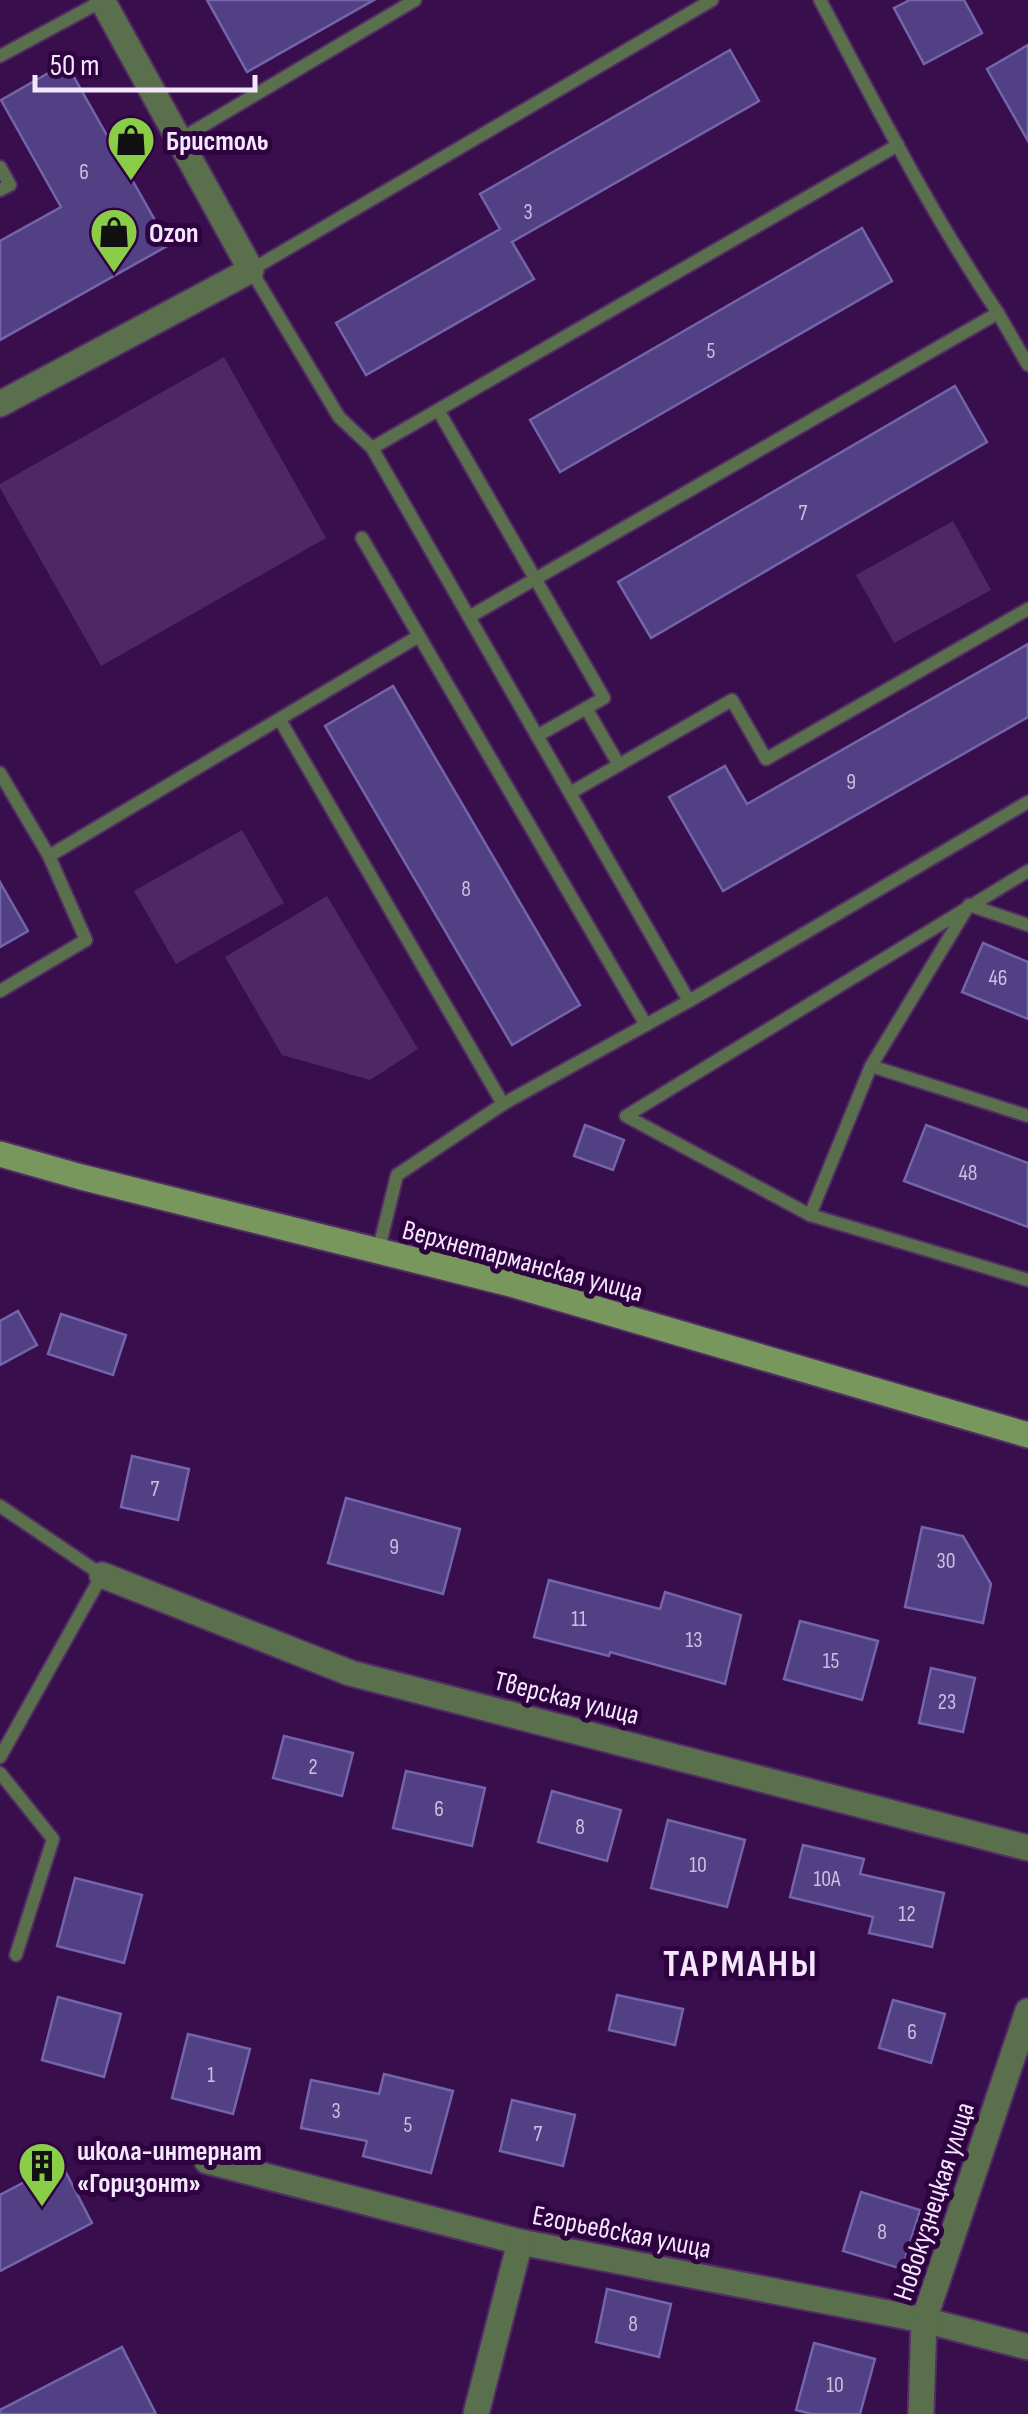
<svg xmlns="http://www.w3.org/2000/svg" width="1028" height="2414" font-family="'Sofia Sans Condensed',sans-serif">
<rect width="100%" height="100%" fill="#380f4c"/>
<!-- green -->
<g fill="#502766">
<path d="M224,357L326,538L101,666L0,488V484Z"/>
<path d="M953,521L991,590L894,643L856,575Z"/>
<path d="M242,830L284,903L176,964L134,891Z"/>
<path d="M327,896L418,1049L370,1080L282,1055L225,957Z"/>
</g>
<!-- building -->
<g fill="#514184" stroke="#7364ab" stroke-width="2.5">
<path d="M207,0H374L247,72Z"/>
<path d="M910,0H964L982,33L924,64L894,8Z"/>
<path d="M1028,45V141L987,69Z"/>
<path d="M730,50L759,101L512,242L534,279L366,375L336,323L500,229L480,194Z"/>
<path d="M66,63L169,245L0,340V241L61,207L1,100Z"/>
<path d="M862,228L892,281L560,472L530,420Z"/>
<path d="M955,386L987,442L651,638L618,582Z"/>
<path d="M1028,644V717L723,891L669,797L725,766L747,804Z"/>
<path d="M393,686L580,1005L512,1045L325,726Z"/>
<path d="M0,882L28,931L0,947Z"/>
<path d="M983,943L1028,962V1019L962,992Z"/>
<path d="M585,1125L624,1140L613,1170L574,1156Z"/>
<path d="M926,1125L1028,1163V1227L904,1181Z"/>
<path d="M18,1311L37,1345L0,1365V1321Z"/>
<path d="M61,1314L126,1335L113,1375L48,1354Z"/>
<path d="M132,1456L189,1469L178,1520L121,1507Z"/>
<path d="M346,1498L460,1529L443,1594L328,1563Z"/>
<path d="M922,1527L963,1536L991,1584L983,1623L905,1607Z"/>
<path d="M549,1580L660,1609L665,1592L741,1615L725,1684L610,1652L609,1656L534,1637Z"/>
<path d="M800,1621L878,1641L862,1700L784,1679Z"/>
<path d="M931,1668L975,1678L963,1732L919,1723Z"/>
<path d="M284,1736L353,1753L342,1796L273,1778Z"/>
<path d="M406,1771L485,1788L472,1846L393,1828Z"/>
<path d="M552,1791L621,1810L607,1861L538,1842Z"/>
<path d="M668,1820L745,1840L727,1907L651,1888Z"/>
<path d="M803,1845L864,1859L860,1874L944,1893L932,1947L869,1933L873,1917L790,1897Z"/>
<path d="M75,1878L142,1895L124,1963L57,1946Z"/>
<path d="M617,1995L683,2009L675,2045L609,2030Z"/>
<path d="M58,1997L121,2014L104,2077L42,2060Z"/>
<path d="M893,2000L945,2014L931,2063L879,2048Z"/>
<path d="M188,2034L250,2049L233,2114L172,2098Z"/>
<path d="M384,2074L453,2091L431,2173L363,2156L367,2141L301,2128L311,2080L379,2094Z"/>
<path d="M512,2100L575,2115L563,2166L500,2151Z"/>
<path d="M61,2163L92,2223L0,2271V2195Z"/>
<path d="M861,2192L920,2210L902,2269L843,2251Z"/>
<path d="M607,2289L671,2304L659,2357L596,2342Z"/>
<path d="M814,2343L875,2359L860,2414H812L796,2410Z"/>
<path d="M122,2347L156,2414H0V2410Z"/>
</g>
<g fill="none" stroke-linecap="round" stroke-linejoin="round">
<!-- lane casing -->
<g stroke="#522d65" stroke-width="16">
<g id="lane">
<path d="M820,0C876,105 931,214 998,313"/>
<path d="M0,56L102,1"/>
<path d="M179,140L415,0"/>
<path d="M0,167L10,185L0,190"/>
<path d="M438,410L604,698L537,736"/>
<path d="M372,448L898,145"/>
<path d="M362,538L646,1025"/>
<path d="M469,617L372,448L339,417L251,270L712,0"/>
<path d="M586,708L619,765"/>
<path d="M280,720L503,1104L689,1001L1028,802"/>
<path d="M0,773L49,856L86,940L0,991"/>
<path d="M570,793L732,700L766,759L1028,609"/>
<path d="M49,856L419,636"/>
<path d="M1028,871L626,1116L810,1215L1028,1280"/>
<path d="M689,1001L469,617L998,313L1028,365"/>
<path d="M871,1066L1028,1116"/>
<path d="M810,1215L871,1066L969,905L1028,925"/>
<path d="M378,1252L397,1175L503,1104"/>
<path d="M0,1506L102,1575L0,1757"/>
<path d="M0,1773L53,1839L16,1955"/>
</g>
</g>
<!-- street casing -->
<g stroke="#522d65" stroke-width="29">
<g id="street">
<path d="M0,404L251,270L102,0"/>
<path d="M102,1575L350,1673L1028,1848"/>
<path d="M207,2161L520,2242L924,2320L1028,2347"/>
<path d="M476,2414L520,2242"/>
<path d="M921,2414L924,2320L1028,2011"/>
</g>
</g>
<!-- secondary casing -->
<g stroke="#522d65" stroke-width="29">
<path id="secondary" d="M0,1154L81,1177L511,1284L1028,1435"/>
</g>
<!-- lane -->
<use href="#lane" stroke="#5a6f4b" stroke-width="12"/>
<!-- street -->
<use href="#street" stroke="#5a6f4b" stroke-width="25"/>
<!-- secondary -->
<use href="#secondary" stroke="#77975d" stroke-width="25"/>
</g>
<!-- icons -->
<defs>
<g id="shop-pin" transform="scale(2.5)"><path d="M0 17L-7.5 6A9.5 9.5 0 1 1 7.5 6Z" fill="#8ace47" stroke="#2e0340"/><path d="M-5-2.5h2.3a2.7 3.5 0 0 1 5.4 0H5L5.5 6h-11ZM-1.5-2.5h3a1.5 2.3 0 0 0-3 0Z" fill="#111"/></g>
<g id="building-pin" transform="scale(2.5)"><path d="M0 17L-7.5 6A9.5 9.5 0 1 1 7.5 6Z" fill="#8ace47" stroke="#2e0340"/><path d="M-4-6H4V6H1V3H-1V6H-4ZM-2.5-4.3h1.7v1.8h-1.7ZM.8-4.3h1.7v1.8H.8ZM-2.5-1h1.7V.8h-1.7ZM.8-1h1.7V.8H.8Z" fill="#111"/></g>
</defs>
<g fill-rule="evenodd">
<use href="#shop-pin" x="131" y="140"/>
<use href="#shop-pin" x="114" y="232"/>
<use href="#building-pin" x="42" y="2166"/>
</g>
<g text-anchor="middle" stroke-width="10" stroke-linejoin="round" paint-order="stroke">
<!-- number labels -->
<g font-size="22" fill="#cbbedf">
<text x="84" y="179">6</text>
<text x="528" y="219">3</text>
<text x="711" y="358">5</text>
<text x="803" y="520">7</text>
<text x="851" y="789">9</text>
<text x="466" y="896">8</text>
<text x="998" y="985">46</text>
<text x="968" y="1180">48</text>
<text x="155" y="1496">7</text>
<text x="394" y="1554">9</text>
<text x="946" y="1568">30</text>
<text x="579" y="1626">11</text>
<text x="694" y="1647">13</text>
<text x="831" y="1668">15</text>
<text x="947" y="1709">23</text>
<text x="313" y="1774">2</text>
<text x="439" y="1816">6</text>
<text x="580" y="1834">8</text>
<text x="698" y="1872">10</text>
<text x="827" y="1886">10А</text>
<text x="907" y="1921">12</text>
<text x="912" y="2039">6</text>
<text x="211" y="2082">1</text>
<text x="336" y="2118">3</text>
<text x="408" y="2132">5</text>
<text x="538" y="2141">7</text>
<text x="882" y="2239">8</text>
<text x="633" y="2331">8</text>
<text x="835" y="2392">10</text>
</g>
<!-- poi labels -->
<g font-size="28" font-weight="bold" fill="#f4e7fd" stroke="#2e0340" text-anchor="start">
<text x="166" y="150">Бристоль</text>
<text x="149" y="242">Ozon</text>
<text x="77" y="2160">школа-интернат<tspan x="77" dy="32">«Горизонт»</tspan></text>
</g>
<!-- street labels -->
<g font-size="28" fill="#f4e7fd" stroke="#2e0340">
<text transform="translate(523 1260) rotate(15)" y="10">Верхнетарманская улица</text>
<text transform="translate(567 1697) rotate(14)" y="10">Тверская улица</text>
<text transform="translate(933 2201) rotate(-72)" y="10">Новокузнецкая улица</text>
<text transform="translate(622 2231) rotate(11)" y="10">Егорьевская улица</text>
</g>
<!-- district labels -->
<g font-size="38" font-weight="bold" letter-spacing="2.5" fill="#f4e7fd" stroke="#2e0340">
<text x="741" y="1976">ТАРМАНЫ</text>
</g>
</g>
<!-- scale -->
<path d="M35 75v15h220v-15" fill="none" stroke="#f4e7fd" stroke-width="5"/>
<text x="50" y="75" font-size="30" fill="#f4e7fd" stroke="#2e0340" stroke-width="8" paint-order="stroke">50 m</text>
</svg>
